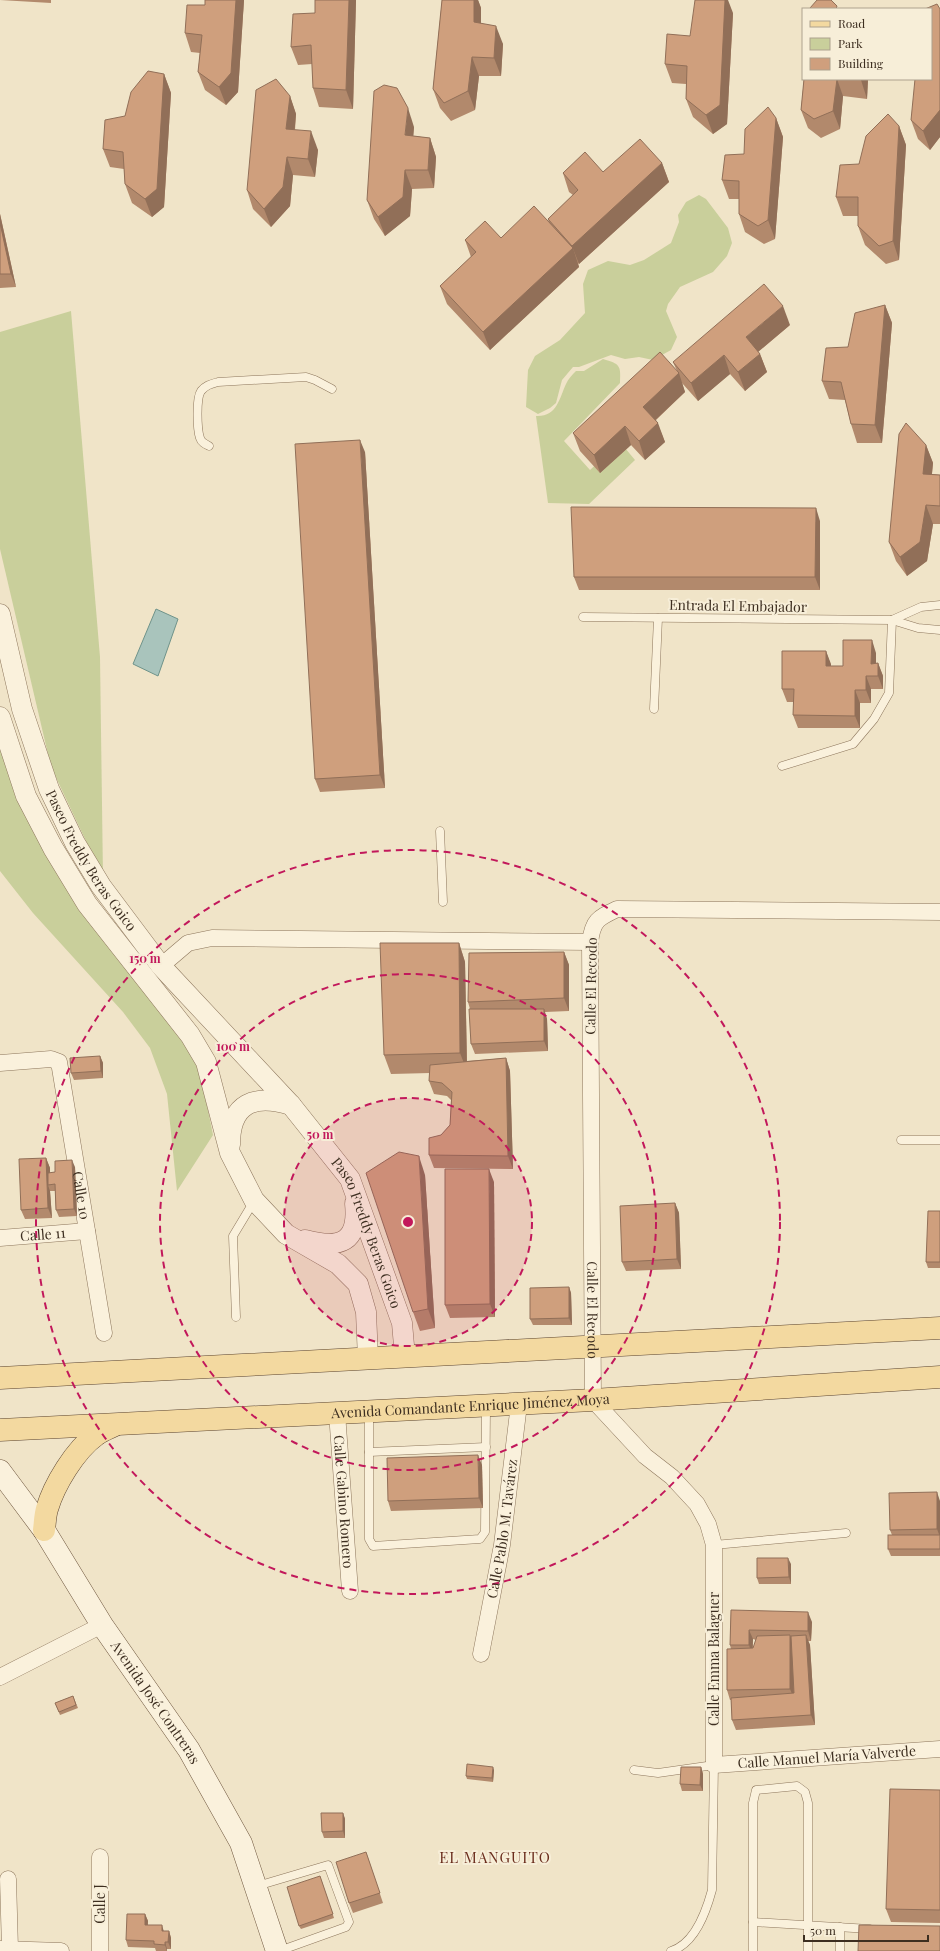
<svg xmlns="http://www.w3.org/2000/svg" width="940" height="1951" font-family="'Playfair Display',serif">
<rect width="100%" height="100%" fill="#f0e4c8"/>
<!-- green -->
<g fill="#c9cf9b">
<path d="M699,195L706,199L728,228L732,243L727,256L713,272L680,287L668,304L666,311L677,337L671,350L653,360L639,357L625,359L611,355L579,367H573L562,380L556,403L550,408L538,414L526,407L528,370L535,356L560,340L585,313L583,284L588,270L608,261L630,265L644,260L671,243L679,222L678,215L686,202Z"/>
<path d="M71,311L100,657L103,877L51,767L0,549V332Z"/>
<path d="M603,359C620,364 621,365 620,383L564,441L590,470L620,442L635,460L589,504L548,503L536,416C557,417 559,399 566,384C568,379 572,375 576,371H584Z"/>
<path d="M0,745L200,1070L213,1135L177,1191L167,1094L150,1048L123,1012L33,913L0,871Z"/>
</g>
<!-- water -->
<path fill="#a9c4bc" stroke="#6f938a" d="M156,609L178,619L158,676L133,664Z"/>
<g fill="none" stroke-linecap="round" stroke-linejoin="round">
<!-- service casing -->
<g stroke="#8d765c" stroke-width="9">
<g id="service">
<path d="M209,446C205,444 201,442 200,438C197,429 196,398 201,391C206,385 211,384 218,382L306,377L315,380L332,389"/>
<path d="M583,617L892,620L918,628L940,630"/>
<path d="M892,620L921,607L940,605"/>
<path d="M654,709L658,618"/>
<path d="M782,766L853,744L874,719L889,693L892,620"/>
<path d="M440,831L443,902"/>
<path d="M901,1140H940"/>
<path d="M236,1317L233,1236L254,1201"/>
<path d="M369,1412V1539L373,1546L480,1539L485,1532L486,1407"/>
<path d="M369,1452L486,1447"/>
<path d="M714,1545L846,1533"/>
<path d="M634,1770L658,1773L714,1765L712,1890C706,1912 695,1944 671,1951"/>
<path d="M257,1886L328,1865L349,1922L346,1927L279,1951"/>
<path d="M753,1922L870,1929"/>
<path d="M753,1951V1803L756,1790L797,1786L805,1792L808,1803V1951"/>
<path d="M840,1951V1927"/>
</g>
</g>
<!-- minor casing -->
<g stroke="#8d765c" stroke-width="17">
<g id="minor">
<path id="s1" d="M940,912L617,909C598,918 593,920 590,942L593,1400L645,1456L672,1477L697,1504L708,1524L714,1545V1765L940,1749"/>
<path d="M161,966L188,943L212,938L590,942"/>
<path id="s2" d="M0,1063L51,1059L59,1062L104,1333"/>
<path id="s3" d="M0,1238L87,1231"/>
<path id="s4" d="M337,1413L350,1591"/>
<path id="s5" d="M481,1654L502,1545L519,1404"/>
<path d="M0,1677L102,1625"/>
<path d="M8,1879L10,1949"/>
<path d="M0,1949L61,1951"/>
<path d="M100,1951V1857"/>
</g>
</g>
<!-- tertiary casing -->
<g stroke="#8d765c" stroke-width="21">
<g id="tertiary">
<path id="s6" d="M0,614L22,709L49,789L75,843L101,886L161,966L291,1105L350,1179L402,1323L405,1357"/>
<path d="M0,717L26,796L53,848L87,904L190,1035L206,1062L230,1153L254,1200L286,1234L338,1264L358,1284L366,1312L368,1359"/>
<path d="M230,1145C230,1102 255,1094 291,1105"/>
<path d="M305,1240C340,1249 359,1243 355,1203"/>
</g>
</g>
<!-- secondary casing -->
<g stroke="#6f573f" stroke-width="23">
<g id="secondary">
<path id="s7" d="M0,1471L44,1530L102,1625L189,1750L241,1843L277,1951"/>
</g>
</g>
<!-- primary casing -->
<g stroke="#5b4430" stroke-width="23">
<g id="primary">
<path d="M0,1378L940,1328"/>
<path id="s8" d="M0,1430L593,1400L940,1377"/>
<path d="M44,1530C45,1523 45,1515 47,1509C54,1485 75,1450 96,1435C101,1431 109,1428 115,1425"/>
</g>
</g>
<!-- service -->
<use href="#service" stroke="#faf1dc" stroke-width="8"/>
<!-- minor -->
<use href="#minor" stroke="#faf1dc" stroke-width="16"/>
<!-- tertiary -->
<use href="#tertiary" stroke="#faf1dc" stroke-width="20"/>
<!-- secondary -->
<use href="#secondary" stroke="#faf1dc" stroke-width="22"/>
<!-- primary -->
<use href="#primary" stroke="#f3d9a0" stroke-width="22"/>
</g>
<!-- wall -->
<g fill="#b2896c" fill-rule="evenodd">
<path d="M0,0H51V3Z"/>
<path d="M205,0H244L238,92L226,105L205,90L198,72L200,53L191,52L185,33L205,5Z"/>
<path d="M315,0H356L353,109L319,107L313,88L312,64L298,65L291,47L315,13Z"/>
<path d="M442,0H478L481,8V23L503,44L501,76H479L475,110L451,121L440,108L433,89Z"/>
<path d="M940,9V137L930,150L918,139L911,120Z"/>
<path d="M733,13L727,124L713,134L693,117L686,99V84L672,83L665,64L690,36Z"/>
<path d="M164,74L171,93L164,207L152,217L132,203L125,184L124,169L110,167L103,149L125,116Z"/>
<path d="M804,79H868L867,99L843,96L840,129L821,138L808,128L801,110Z"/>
<path d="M290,96L296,114L295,130L318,150L315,177L293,175L290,206L271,227L253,209L247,190Z"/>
<path d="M776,118L783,137L775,239L764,244L745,232L739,214V199H729L722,180Z"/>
<path d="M899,126L906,145L899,260L886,264L865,245L858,226V216H843L836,197L859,164Z"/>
<path d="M414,127L413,136L430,138L436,157L434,188L412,189L410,216L385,236L374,219L367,200Z"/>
<path d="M662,163L669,182L579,264L578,263L579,267L490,350L447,304L440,286L471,257L465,240L501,238L549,223L548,219L573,195L569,192L563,173L603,172Z"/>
<path d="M0,214L16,287L0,288Z"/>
<path d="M885,305L892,323L882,443H857L851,424L845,400L829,399L822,381L848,347Z"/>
<path d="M790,325L758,352L760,354L767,372L745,391L730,374L698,401L682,383L685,392L656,420L665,442L645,460L631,445L600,473L580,451L573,433L677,371L673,362Z"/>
<path d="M926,445L933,463L932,474L940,475V524H933L927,561L907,576L896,561L889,542Z"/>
<path d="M365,452L385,788L320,792L315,779Z"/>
<path d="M820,521V590H579L574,577Z"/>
<path d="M826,651L831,666H843L876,653V663H878L883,676V689H871V703H860V728H798L793,715L794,702H787L782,689Z"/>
<path d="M459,943L465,962L467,1061L506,1058L510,1071L513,1169L434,1168L429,1155L441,1135L450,1125L451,1100L447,1096L434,1094L429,1081L430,1073L391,1074L384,1055Z"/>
<path d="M564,952L569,965V1011L545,1012L547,1019L548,1051L475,1054L471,1044L470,1009L468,1002Z"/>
<path d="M100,1056L103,1063V1078L74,1080L71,1073Z"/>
<path d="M46,1158L50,1168V1173L55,1172L75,1167L77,1216L59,1217L56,1210L55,1191H50L52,1218L25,1219L21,1210Z"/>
<path d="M425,1175L435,1328L420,1331L413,1312Z"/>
<path d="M494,1182L495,1317L450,1318L445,1305Z"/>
<path d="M675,1203L679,1213L681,1269L626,1271L622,1262Z"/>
<path d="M940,1211V1268H928L926,1262Z"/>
<path d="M569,1287L571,1293L572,1325H533L530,1319Z"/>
<path d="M482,1465L483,1508L391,1511L388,1501Z"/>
<path d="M940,1501V1556H891L888,1549L892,1535L890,1530Z"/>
<path d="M791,1564V1584H759L757,1578Z"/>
<path d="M731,1610L812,1622L811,1641H808L810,1645L815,1725L736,1730L732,1720L731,1700H730L727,1690L731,1649L730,1645ZM753,1639L756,1640L753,1648Z"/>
<path d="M73,1696L78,1708L60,1715L55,1703Z"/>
<path d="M701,1767L703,1774V1791H682L680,1784Z"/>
<path d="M494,1770L493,1782L467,1779L466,1776Z"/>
<path d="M940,1790V1923L891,1922L886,1909Z"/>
<path d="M343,1813L345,1819V1838H324L322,1832Z"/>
<path d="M366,1852L383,1903L353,1913L349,1903Z"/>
<path d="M320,1876L334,1918L301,1929L299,1926Z"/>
<path d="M145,1914L148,1921V1925L164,1931H169L171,1938V1949H167V1951H156L155,1948L128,1947L126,1940Z"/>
</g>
<!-- shaded-wall -->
<g fill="#916f58">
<path d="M236,0H244L238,92L226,105L219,87Z"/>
<path d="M349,0H356L353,109L346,90Z"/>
<path d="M474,0H478L481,8V40L474,22Z"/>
<path d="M725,0H728L733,13L727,124L713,134L706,115Z"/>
<path d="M496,26L503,44L501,76L494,58Z"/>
<path d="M472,57L479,76L475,110L468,91Z"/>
<path d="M164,74L171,93L164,207L152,217L145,199Z"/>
<path d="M837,79L843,96L840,129L833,111Z"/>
<path d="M861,79H868L867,99L861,80Z"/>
<path d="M290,96L296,114L293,148L286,129Z"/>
<path d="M408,108L414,127L412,154L405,135Z"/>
<path d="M940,109V137L930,150L923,131Z"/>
<path d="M776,118L783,137L775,239L768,220Z"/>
<path d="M899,126L906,145L899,260L893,241Z"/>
<path d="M311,131L318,150L315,177L308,159Z"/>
<path d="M430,138L436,157L434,188L428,170Z"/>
<path d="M287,157L293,175L290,206L271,227L264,209Z"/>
<path d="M662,163L669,182L579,264L572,246Z"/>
<path d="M405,170L412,189L410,216L385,236L378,217Z"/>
<path d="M0,214L16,287L11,274L0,223Z"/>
<path d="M573,248L579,267L490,350L483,332Z"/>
<path d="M885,305L892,323L882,443L875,425Z"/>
<path d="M783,306L790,325L753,356L746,337Z"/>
<path d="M760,354L767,372L745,391L738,372Z"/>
<path d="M724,355L730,374L698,401L691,383Z"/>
<path d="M679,373L685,392L650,425L643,407Z"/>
<path d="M658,423L665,442L645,460L639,441Z"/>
<path d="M625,426L631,445L600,473L594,455Z"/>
<path d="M360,440L365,452L385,788L380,775Z"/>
<path d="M926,445L933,463L930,492L923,474Z"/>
<path d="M926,505L933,524L927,561L907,576L900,557Z"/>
<path d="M816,508L820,521V590L815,577Z"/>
<path d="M872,640L876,653V676L871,664Z"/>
<path d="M826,651L831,664V679L826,666Z"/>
<path d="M878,663L883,676V689L878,676Z"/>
<path d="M866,676L871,689V703L866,690Z"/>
<path d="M855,690L860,703V728L855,716Z"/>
<path d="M459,943L465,962L467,1071L460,1053Z"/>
<path d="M564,952L569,965V1011L564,998Z"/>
<path d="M544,1009L547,1019L548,1051L544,1041Z"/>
<path d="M100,1056L103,1063V1078L101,1071Z"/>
<path d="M506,1058L510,1071L513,1169L508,1156Z"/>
<path d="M419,1156L425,1175L435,1328L428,1309Z"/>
<path d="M46,1158L50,1168V1185H48L50,1191L52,1218L48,1208Z"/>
<path d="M72,1160L75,1167L77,1216L74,1209Z"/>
<path d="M489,1169L494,1182L495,1317L490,1304Z"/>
<path d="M675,1203L679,1213L681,1269L677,1259Z"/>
<path d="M569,1287L571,1293L572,1325L569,1318Z"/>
<path d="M478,1455L482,1465L483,1508L479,1498Z"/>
<path d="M937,1492L940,1501V1537L937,1529Z"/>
<path d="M788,1558L791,1564V1584L789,1577Z"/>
<path d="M808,1612L812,1622L811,1641L808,1631Z"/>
<path d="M749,1630L753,1639L752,1655L749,1645Z"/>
<path d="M790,1635L793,1645L794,1699L790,1689Z"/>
<path d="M806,1635L810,1645L815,1725L811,1715Z"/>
<path d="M493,1767L494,1770L493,1782L492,1778Z"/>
<path d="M701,1767L703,1774V1791L700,1785Z"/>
<path d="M343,1813L345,1819V1838L343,1831Z"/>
<path d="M145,1914L148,1921L147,1931L145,1925Z"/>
<path d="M162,1925L164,1932L162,1931Z"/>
<path d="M169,1931L171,1938V1949L168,1942Z"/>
<path d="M165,1942L167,1949V1951L165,1945Z"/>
</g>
<!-- building -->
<g fill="#cf9f7d" stroke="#916f58">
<path d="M205,0H236L231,73L219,87L198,72L202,35L185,33L187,5H205Z"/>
<path d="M315,0H349L346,90L313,88L311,45L291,47L293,14L315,13Z"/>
<path d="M442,0H474V22L496,26L494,58L472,57L468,91L444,103L433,89Z"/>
<path d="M695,0H725L720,105L706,115L686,99L687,66L665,64L667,34L690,36Z"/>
<path d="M817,0H831L837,6L836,9H810V8Z"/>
<path d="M937,4L940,9V110L923,131L911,120L915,79H931V9H925Z"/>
<path d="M148,71L164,74L157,189L145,199L125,184L123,152L103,149L105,120L125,116L131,92Z"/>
<path d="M276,79L290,96L286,129L311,131L308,159L287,157L283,187L264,209L247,190L256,90Z"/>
<path d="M804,79H837L833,111L814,119L801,110Z"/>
<path d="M384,85L397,88L408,108L405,135L430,138L428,170H405L403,197L378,217L367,200L374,91Z"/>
<path d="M768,107L776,118L768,220L758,226L739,214V181L722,180L725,155L744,154L745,129Z"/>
<path d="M888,114L899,126L893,241L879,246L858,226V197H836L840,165L859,164L866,136Z"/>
<path d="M640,139L662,163L572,246L548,219L578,190L563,173L585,152L603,172Z"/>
<path d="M534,206L573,248L483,332L440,286L476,252L465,240L485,221L501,238Z"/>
<path d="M0,223L11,274H0Z"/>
<path d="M764,284L783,306L746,337L760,354L738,372L724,355L691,383L673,362Z"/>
<path d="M885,305L875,425L851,424L841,382L822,381L826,348L848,347L855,313Z"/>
<path d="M660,352L679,373L643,407L658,423L639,441L625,426L594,455L573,433Z"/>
<path d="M906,423L926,445L923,474L940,475V506L926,505L920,542L900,557L889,542L899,434Z"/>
<path d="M360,440L380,775L315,779L295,444Z"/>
<path d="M571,507L816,508L815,577H574Z"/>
<path d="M843,640H872L871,664L878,663V676H866V690H855V716L793,715L794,689H782V651H826V666H843Z"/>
<path d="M380,943H459L460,1053L384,1055Z"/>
<path d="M564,952V998L468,1002L469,953Z"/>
<path d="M469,1009H544V1041L471,1044Z"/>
<path d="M100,1056L101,1071L71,1073L70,1058Z"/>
<path d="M506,1058L508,1156L429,1155V1138L441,1135L450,1125L452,1092L442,1083L429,1081L430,1065Z"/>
<path d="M399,1152L419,1156L428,1309L413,1312L366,1173Z"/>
<path d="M46,1158L48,1208L21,1210L19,1159Z"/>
<path d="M72,1160L74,1209L56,1210L55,1184L48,1185V1173L55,1172V1161Z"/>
<path d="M445,1169H489L490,1304L445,1305Z"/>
<path d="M675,1203L677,1259L622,1262L620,1206Z"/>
<path d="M928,1211H940V1262H926Z"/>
<path d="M569,1287V1318L530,1319V1288Z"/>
<path d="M478,1455L479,1498L388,1501L387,1458Z"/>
<path d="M937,1492V1529L890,1530L889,1493Z"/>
<rect x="888" y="1535" width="52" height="14"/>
<path d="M757,1558H788L789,1577L757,1578Z"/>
<path d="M731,1610L808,1612V1631L749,1630V1645H730Z"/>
<path d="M790,1635V1689L727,1690V1649L753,1648L757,1636Z"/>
<path d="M806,1635L811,1715L732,1720L731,1698L794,1693L791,1636Z"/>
<path d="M73,1696L76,1705L59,1712L55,1703Z"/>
<path d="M467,1764L493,1767L492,1778L466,1776Z"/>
<path d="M681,1767H701L700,1785L680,1784Z"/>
<path d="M890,1789L940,1790V1910L886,1909Z"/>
<path d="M321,1813H343V1831L322,1832Z"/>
<path d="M366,1852L380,1893L349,1903L336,1862Z"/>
<path d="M320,1876L333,1914L299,1926L287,1887Z"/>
<path d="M127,1914H145V1925H162V1931H169L168,1942H165V1945L154,1944V1941L126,1940Z"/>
<path d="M859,1925L940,1926V1951H858Z"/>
</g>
<!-- distance rings -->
<circle cx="408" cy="1222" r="124" fill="#c2185b" fill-opacity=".12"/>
<g fill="none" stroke="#c2185b" stroke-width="2" stroke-dasharray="7 5">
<circle cx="408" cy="1222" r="124"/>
<circle cx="408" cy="1222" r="248"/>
<circle cx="408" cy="1222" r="372"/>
</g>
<g text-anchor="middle" stroke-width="4" stroke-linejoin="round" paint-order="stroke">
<!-- street labels -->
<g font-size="14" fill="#3d2e20" stroke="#f7eed8">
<text transform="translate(738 606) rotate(1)" y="5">Entrada El Embajador</text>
<text dy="5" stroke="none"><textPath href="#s6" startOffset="265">Paseo Freddy Beras Goico</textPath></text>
<text transform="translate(591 986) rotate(-89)" y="5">Calle El Recodo</text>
<text dy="5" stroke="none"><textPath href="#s2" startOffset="195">Calle 10</textPath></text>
<text dy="5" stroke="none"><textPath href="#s6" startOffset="733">Paseo Freddy Beras Goico</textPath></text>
<text dy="5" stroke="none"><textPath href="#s3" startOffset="43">Calle 11</textPath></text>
<text dy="5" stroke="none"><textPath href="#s1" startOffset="737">Calle El Recodo</textPath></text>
<text dy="5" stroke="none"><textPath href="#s8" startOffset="471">Avenida Comandante Enrique Jiménez Moya</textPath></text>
<text dy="5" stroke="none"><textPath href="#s4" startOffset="89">Calle Gabino Romero</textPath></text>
<text dy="5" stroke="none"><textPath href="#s5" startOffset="127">Calle Pablo M. Tavárez</textPath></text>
<text transform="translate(714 1659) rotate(-90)" y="5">Calle Emma Balaguer</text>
<text dy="5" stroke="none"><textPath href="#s7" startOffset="279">Avenida José Contreras</textPath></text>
<text dy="5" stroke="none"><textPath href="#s1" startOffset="1352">Calle Manuel María Valverde</textPath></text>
<text transform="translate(100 1904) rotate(-90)" y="5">Calle J</text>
</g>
<!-- neighbourhood labels -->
<g font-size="15" letter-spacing="1" fill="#6b2e1e" stroke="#f7eed8">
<text x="495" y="1863">EL MANGUITO</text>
</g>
</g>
<circle cx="408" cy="1222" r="6" fill="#c2185b" stroke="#f7eed8" stroke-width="2"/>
<g font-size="12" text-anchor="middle" font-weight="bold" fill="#c2185b" stroke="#f7eed8" stroke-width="4" stroke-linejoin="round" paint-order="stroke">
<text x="145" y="963">150 m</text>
<text x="233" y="1051">100 m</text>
<text x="320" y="1139">50 m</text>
</g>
<!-- legend -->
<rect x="802" y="8" width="130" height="72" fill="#f7eed8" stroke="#ada18e"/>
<rect x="810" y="21" width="20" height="6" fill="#f3d9a0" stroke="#ada18e"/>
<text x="838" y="28" font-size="12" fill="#3d2e20">Road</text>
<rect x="810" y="38" width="20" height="12" fill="#c9cf9b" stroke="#ada18e"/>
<text x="838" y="48" font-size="12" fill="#3d2e20">Park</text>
<rect x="810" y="58" width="20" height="12" fill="#cf9f7d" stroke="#ada18e"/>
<text x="838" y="68" font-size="12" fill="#3d2e20">Building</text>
<!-- scale -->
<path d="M804 1935v6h124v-6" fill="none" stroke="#3d2e20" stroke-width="2"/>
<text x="810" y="1935" font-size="12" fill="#3d2e20" stroke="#f7eed8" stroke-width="3" paint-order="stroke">50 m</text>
</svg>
